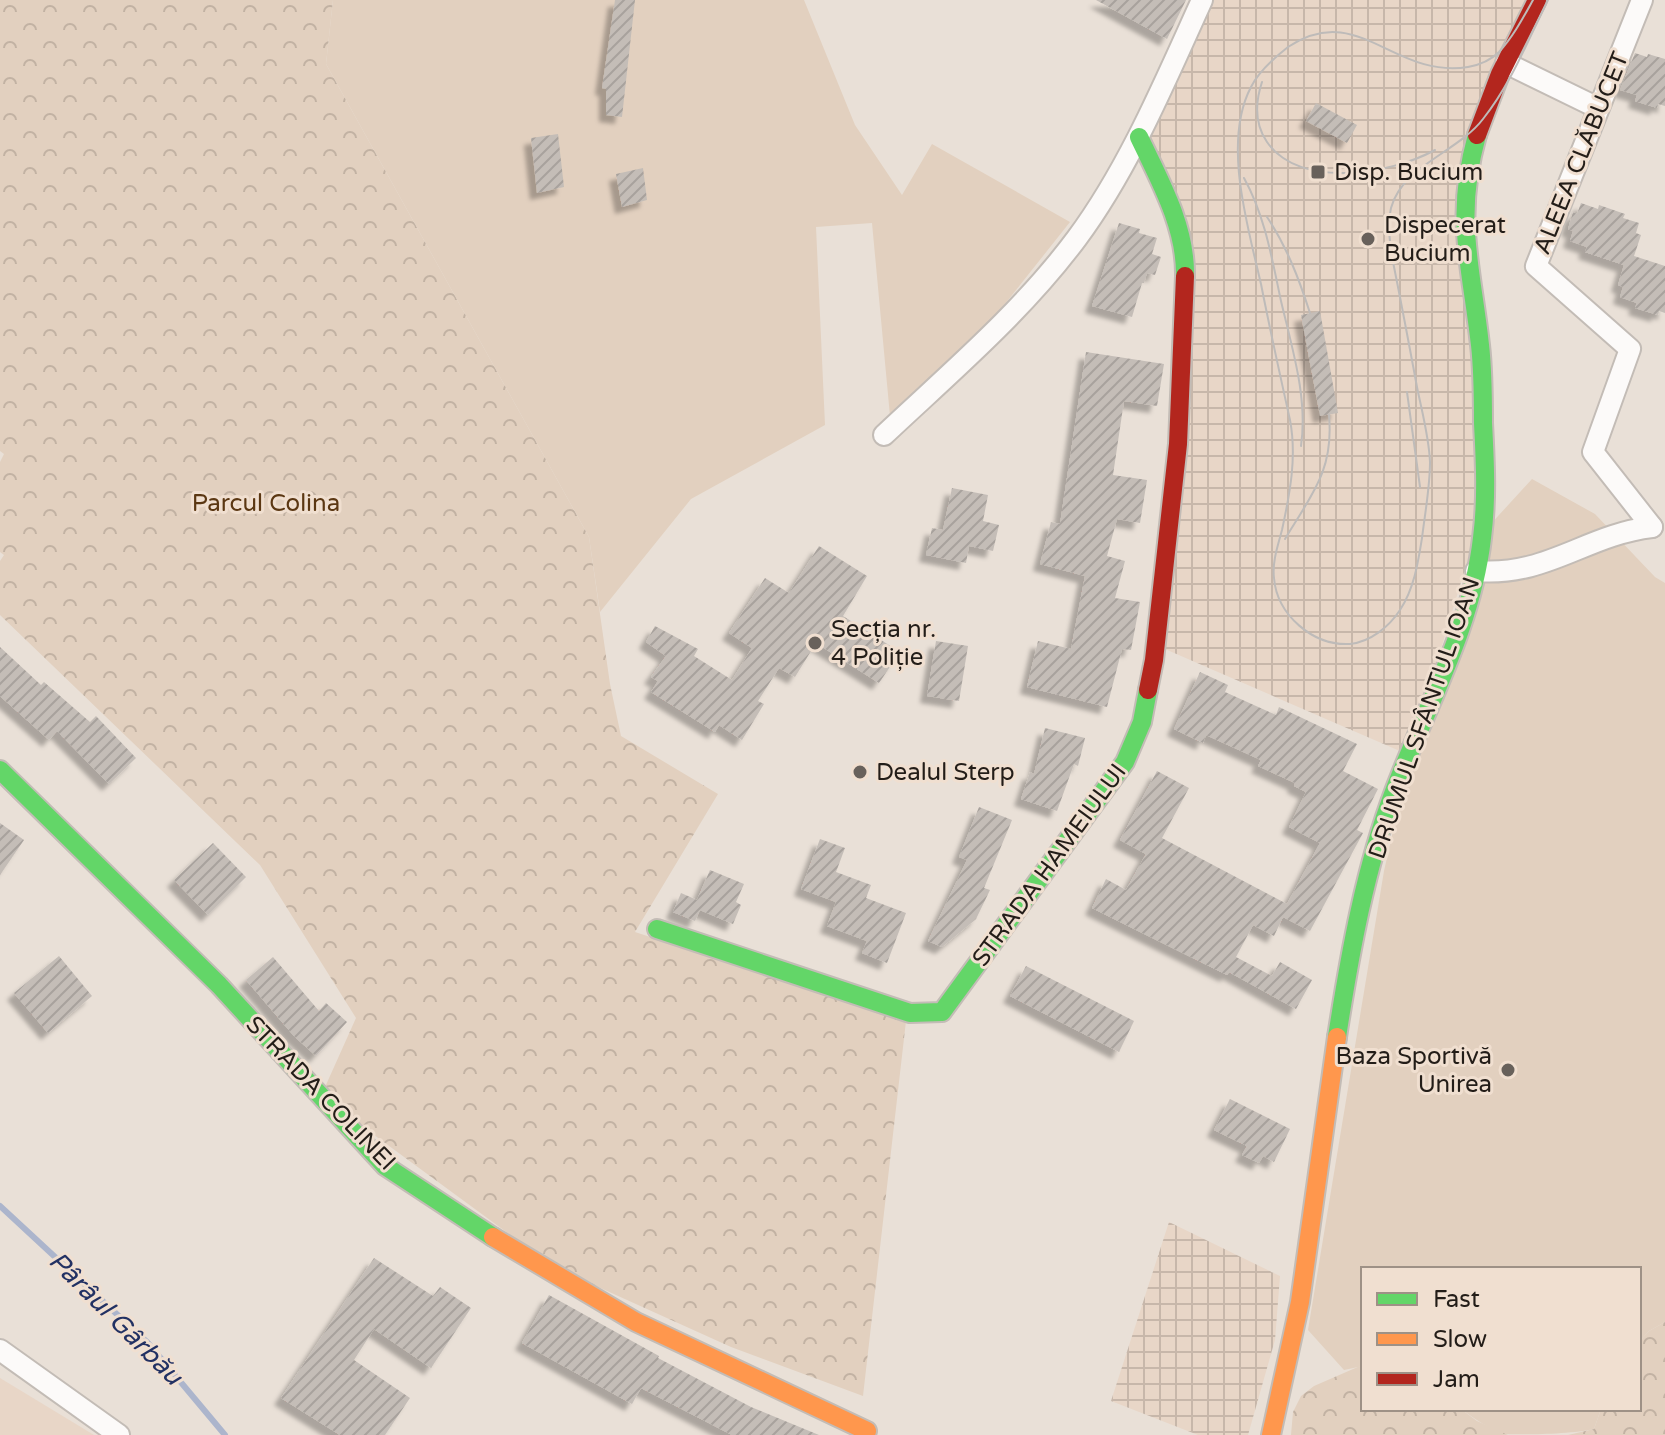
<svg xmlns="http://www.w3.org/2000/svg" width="1665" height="1435" font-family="'Varela Round',sans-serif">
<defs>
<pattern id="industrial-grid" width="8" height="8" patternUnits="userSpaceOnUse" patternTransform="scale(2)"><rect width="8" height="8" fill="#e8d6c7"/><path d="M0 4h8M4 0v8" fill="none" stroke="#c7b7aa"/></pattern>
<pattern id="forest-crowns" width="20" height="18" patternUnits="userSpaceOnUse" patternTransform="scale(2)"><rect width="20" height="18" fill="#e2d0bf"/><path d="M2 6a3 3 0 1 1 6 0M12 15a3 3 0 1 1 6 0" fill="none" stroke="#c2b2a3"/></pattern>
<pattern id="building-hatch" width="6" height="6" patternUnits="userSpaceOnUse" patternTransform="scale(2)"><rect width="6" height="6" fill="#c4bdb7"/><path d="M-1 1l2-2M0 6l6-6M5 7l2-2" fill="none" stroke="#a8a29d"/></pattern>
<filter id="shadow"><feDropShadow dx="-7" dy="7" stdDeviation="2" flood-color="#0004"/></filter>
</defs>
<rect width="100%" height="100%" fill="#e9e0d7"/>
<!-- built -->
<path fill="#e8d6c7" d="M0,1378L94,1435H0Z"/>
<!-- industrial -->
<g fill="url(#industrial-grid)">
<path d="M1202,0H1533L1471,155L1484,506L1409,755L1158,646L1185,263L1139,137Z"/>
<path d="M1169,1222L1280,1276L1275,1340L1248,1435H1198L1111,1401Z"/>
</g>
<!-- green -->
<g fill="#e2d0bf">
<path d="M333,0H804L855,125L902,195L932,144L1070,222L997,314L890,416L872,223L816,227L825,425L691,499L600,612L589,537L326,64Z"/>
<path d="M1532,479L1595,514L1655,577L1665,583V1322L1649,1331L1639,1342V1269H1363V1366L1344,1370L1308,1330L1384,871L1423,697L1488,527Z"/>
<path d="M1461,1409H1601L1594,1429C1572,1434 1527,1435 1505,1434C1489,1429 1475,1419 1461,1409Z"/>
</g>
<!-- forest -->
<g fill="url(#forest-crowns)">
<path d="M0,0H333L326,64L589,537L610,684L621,736L718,794L635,932L906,1021L863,1396L731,1347L554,1267L321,1096L356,1018L260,865L0,615V561L4,555L0,552V462L4,454L0,451Z"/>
<path d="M1665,1322V1435H1568L1594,1429L1601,1409H1639V1342L1649,1331Z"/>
<path d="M1360,1366H1363V1409H1461L1477,1421L1508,1435H1291L1293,1412L1301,1396L1314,1386Z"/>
</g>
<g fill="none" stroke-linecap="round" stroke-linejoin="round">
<!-- stream -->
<path stroke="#acb5cc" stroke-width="6" d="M0,1206L148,1343L225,1435"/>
</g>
<!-- building -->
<g fill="url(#building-hatch)" filter="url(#shadow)">
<path d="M615,0H635L622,117L606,115V89L602,88Z"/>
<path d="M1096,0H1186L1167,39Z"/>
<path d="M1635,53L1647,57L1648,54L1665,59V106L1658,104L1657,108L1635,101L1637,95L1620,90Z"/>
<path d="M1316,103L1357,125L1347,143L1306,121Z"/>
<path d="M558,134L564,187L537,193L531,138Z"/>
<path d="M643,168L647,200L622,207L616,174Z"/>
<path d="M1581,203L1598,209L1599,205L1625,214L1623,218L1639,223L1636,233L1641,235L1634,256L1665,266V313L1659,311L1658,315L1635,308L1637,303L1620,297L1623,287L1618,285L1624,265L1585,252L1587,247L1570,241L1573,231L1568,229L1573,212L1577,214Z"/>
<path d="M1119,223L1140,229L1139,233L1157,238L1152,254L1161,257L1155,275L1147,273L1144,283H1142L1132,317L1092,306Z"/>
<path d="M1320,311L1338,413L1320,416L1301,315Z"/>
<path d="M1086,352L1164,364L1157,406L1124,401L1113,475L1147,480L1140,523L1117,519L1107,556L1125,561L1115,598L1140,602L1131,650L1122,649L1107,707L1027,687L1038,641L1071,649L1085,576L1040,564L1051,522L1060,524Z"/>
<path d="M952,488L988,495L983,521L999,525L993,551L969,546L966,563L926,555L932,528L943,530Z"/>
<path d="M819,546L867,576L843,616L900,652L879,683L816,643L795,677L779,668L758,701L764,704L742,740L719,725L715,732L651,692L658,681L651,677L666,656L646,642L655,626L698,649L694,656L732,680L752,648L729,633L765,578L789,593Z"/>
<path d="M936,641L968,646L959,701L927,696Z"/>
<path d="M0,647L41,685L44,682L90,722L96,716L136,758L109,784L57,731L49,740L0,696Z"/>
<path d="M1200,672L1228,685L1225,692L1276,715L1279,707L1357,744L1343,771L1378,789L1357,830L1363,833L1310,931L1283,917L1274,936L1253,925L1236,957L1272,976L1280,962L1312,980L1296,1009L1229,972L1227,975L1092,908L1106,879L1126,890L1146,854L1120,840L1157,771L1189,788L1162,838L1287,904L1320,843L1289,827L1306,792L1294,786L1295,783L1258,766L1261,760L1206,735L1203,743L1174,729Z"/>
<path d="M1045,728L1085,738L1078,766L1074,764L1057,811L1021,799L1030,772L1034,774Z"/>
<path d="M979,807L1012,820L984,888L990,890L976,919L942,947L928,941L967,860L959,857Z"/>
<path d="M0,823L24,840L0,875Z"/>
<path d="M820,839L845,848L836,872L871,885L866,898L906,913L887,963L862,953L867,941L827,926L836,902L801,889Z"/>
<path d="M213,843L246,877L208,915L174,880Z"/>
<path d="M710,870L744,884L736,902L741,905L733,924L700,910L695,921L673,912L681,893L697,900Z"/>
<path d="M59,956L92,996L48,1033L14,993Z"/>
<path d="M273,957L319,1011L326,1003L347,1022L316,1056L294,1036L246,980Z"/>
<path d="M1026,966L1134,1021L1119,1052L1010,996Z"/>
<path d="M1230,1099L1290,1129L1274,1162L1263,1156L1259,1163L1242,1155L1247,1146L1214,1130Z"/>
<path d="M374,1258L433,1296L440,1287L471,1308L431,1368L374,1329L354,1360L410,1398L385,1435H340L281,1398Z"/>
<path d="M549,1295L659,1356L658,1358L751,1407L819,1435H732L641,1388L632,1404L522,1343Z"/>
</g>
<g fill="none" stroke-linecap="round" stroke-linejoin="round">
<!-- street casing -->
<g stroke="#c3bcb6" stroke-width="24">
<g id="street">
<path d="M1642,0L1536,266L1630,349L1593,452L1652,527"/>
<path d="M1506,63L1598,108"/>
<path d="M884,435C951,372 1022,312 1077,238C1129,168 1166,79 1202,0"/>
<path d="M1476,571C1547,577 1585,535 1652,527"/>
<path d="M0,1350L119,1435"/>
</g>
</g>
<!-- fast casing -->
<g stroke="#c3bcb6" stroke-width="22">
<g id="fast">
<path d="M1139,137C1160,181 1186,227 1185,276"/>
<path d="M0,770L219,985L385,1166L493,1237"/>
<path d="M657,929L910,1013L942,1012L1125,762L1142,722L1148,690"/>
<path d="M1337,1037C1350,953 1365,868 1395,789C1426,707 1472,627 1482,538C1487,500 1485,461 1483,423C1483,397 1483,371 1480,345C1471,264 1454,218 1477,135"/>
</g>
</g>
<!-- slow casing -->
<g stroke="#c3bcb6" stroke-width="22">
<g id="slow">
<path d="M493,1237L636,1322L867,1431"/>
<path d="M1271,1435L1300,1302L1337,1037"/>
</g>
</g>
<!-- jam casing -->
<g stroke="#c3bcb6" stroke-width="22">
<g id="jam">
<path d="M1477,135L1500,74L1537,0"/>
<path d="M1148,690L1154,660L1178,444L1185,276"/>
</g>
</g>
<!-- street -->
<use href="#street" stroke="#fcfaf9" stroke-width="20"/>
<!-- fast -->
<use href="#fast" stroke="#63d668" stroke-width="18"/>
<!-- slow -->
<use href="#slow" stroke="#ff974d" stroke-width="18"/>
<!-- jam -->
<use href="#jam" stroke="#b3261e" stroke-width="18"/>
<!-- tram -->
<g stroke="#bebbb9" stroke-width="2">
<path d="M1533,0C1523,18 1513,37 1499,52C1491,60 1479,65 1468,67C1393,79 1358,0 1288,47C1274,58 1259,71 1251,87C1222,142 1248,227 1261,284C1270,330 1280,375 1290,420C1297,457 1290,493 1282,530C1278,545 1272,562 1274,578C1277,615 1313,646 1350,644C1370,642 1389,627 1400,610C1414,589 1418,563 1422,538C1425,513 1430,487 1430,462C1429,437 1422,412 1417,387C1409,344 1401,301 1392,257C1390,242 1387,224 1391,208C1402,166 1458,152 1483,119C1511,84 1528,40 1548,0"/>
<path d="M1262,82C1255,103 1254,123 1267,142C1300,190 1391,174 1435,150"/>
<path d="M1244,178C1265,216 1272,259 1281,301C1292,348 1308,398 1301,446"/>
<path d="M1267,217C1287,247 1299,279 1310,313"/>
<path d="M1407,392L1420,487"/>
<path d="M1285,539C1312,494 1334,470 1329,415"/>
</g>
</g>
<!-- markers -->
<g fill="#68615b" stroke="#f0dfd0" stroke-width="3">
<rect x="1310" y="164" width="16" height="16" rx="4"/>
<circle cx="1368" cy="239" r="8"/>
<circle cx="815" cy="643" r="8"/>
<circle cx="860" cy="772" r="8"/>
<circle cx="1508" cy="1070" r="8"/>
</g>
<g text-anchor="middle" stroke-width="6" stroke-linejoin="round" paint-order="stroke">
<!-- street labels -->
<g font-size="24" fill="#231d18" stroke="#f0dfd0">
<text transform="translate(1581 153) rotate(-68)" y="8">ALEEA CLĂBUCET</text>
<text transform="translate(1424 718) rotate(-71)" y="8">DRUMUL SFÂNTUL IOAN</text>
<text transform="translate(1049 865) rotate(-54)" y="8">STRADA HAMEIULUI</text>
<text transform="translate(321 1093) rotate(46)" y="8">STRADA COLINEI</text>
</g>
<!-- poi labels -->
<g font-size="24" fill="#231d18" stroke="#f0dfd0" text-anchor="start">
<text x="1334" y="180">Disp. Bucium</text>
<text x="1384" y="233">Dispecerat<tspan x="1384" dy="28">Bucium</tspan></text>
<text x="831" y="637">Secția nr.<tspan x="831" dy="28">4 Poliție</tspan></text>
<text x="876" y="780">Dealul Sterp</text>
<text x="1492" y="1064" text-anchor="end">Baza Sportivă<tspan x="1492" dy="28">Unirea</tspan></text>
</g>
<!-- park labels -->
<g font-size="24" fill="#5b3712" stroke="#f0dfd0">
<text x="266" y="511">Parcul Colina</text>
</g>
<!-- water labels -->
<g font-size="26" font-style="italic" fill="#223163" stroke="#f0dfd0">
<text transform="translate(116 1318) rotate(45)" y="9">Pârâul Gârbău</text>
</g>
</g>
<!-- legend -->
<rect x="1361" y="1267" width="280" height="144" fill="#f0dfd0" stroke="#9e9186" stroke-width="2"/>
<rect x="1377" y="1293" width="40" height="12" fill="#63d668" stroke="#9e9186" stroke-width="2"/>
<text x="1433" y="1307" font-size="24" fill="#231d18">Fast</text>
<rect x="1377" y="1333" width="40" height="12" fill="#ff974d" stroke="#9e9186" stroke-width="2"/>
<text x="1433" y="1347" font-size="24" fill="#231d18">Slow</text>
<rect x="1377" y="1373" width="40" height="12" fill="#b3261e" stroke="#9e9186" stroke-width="2"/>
<text x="1433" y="1387" font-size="24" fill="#231d18">Jam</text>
</svg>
